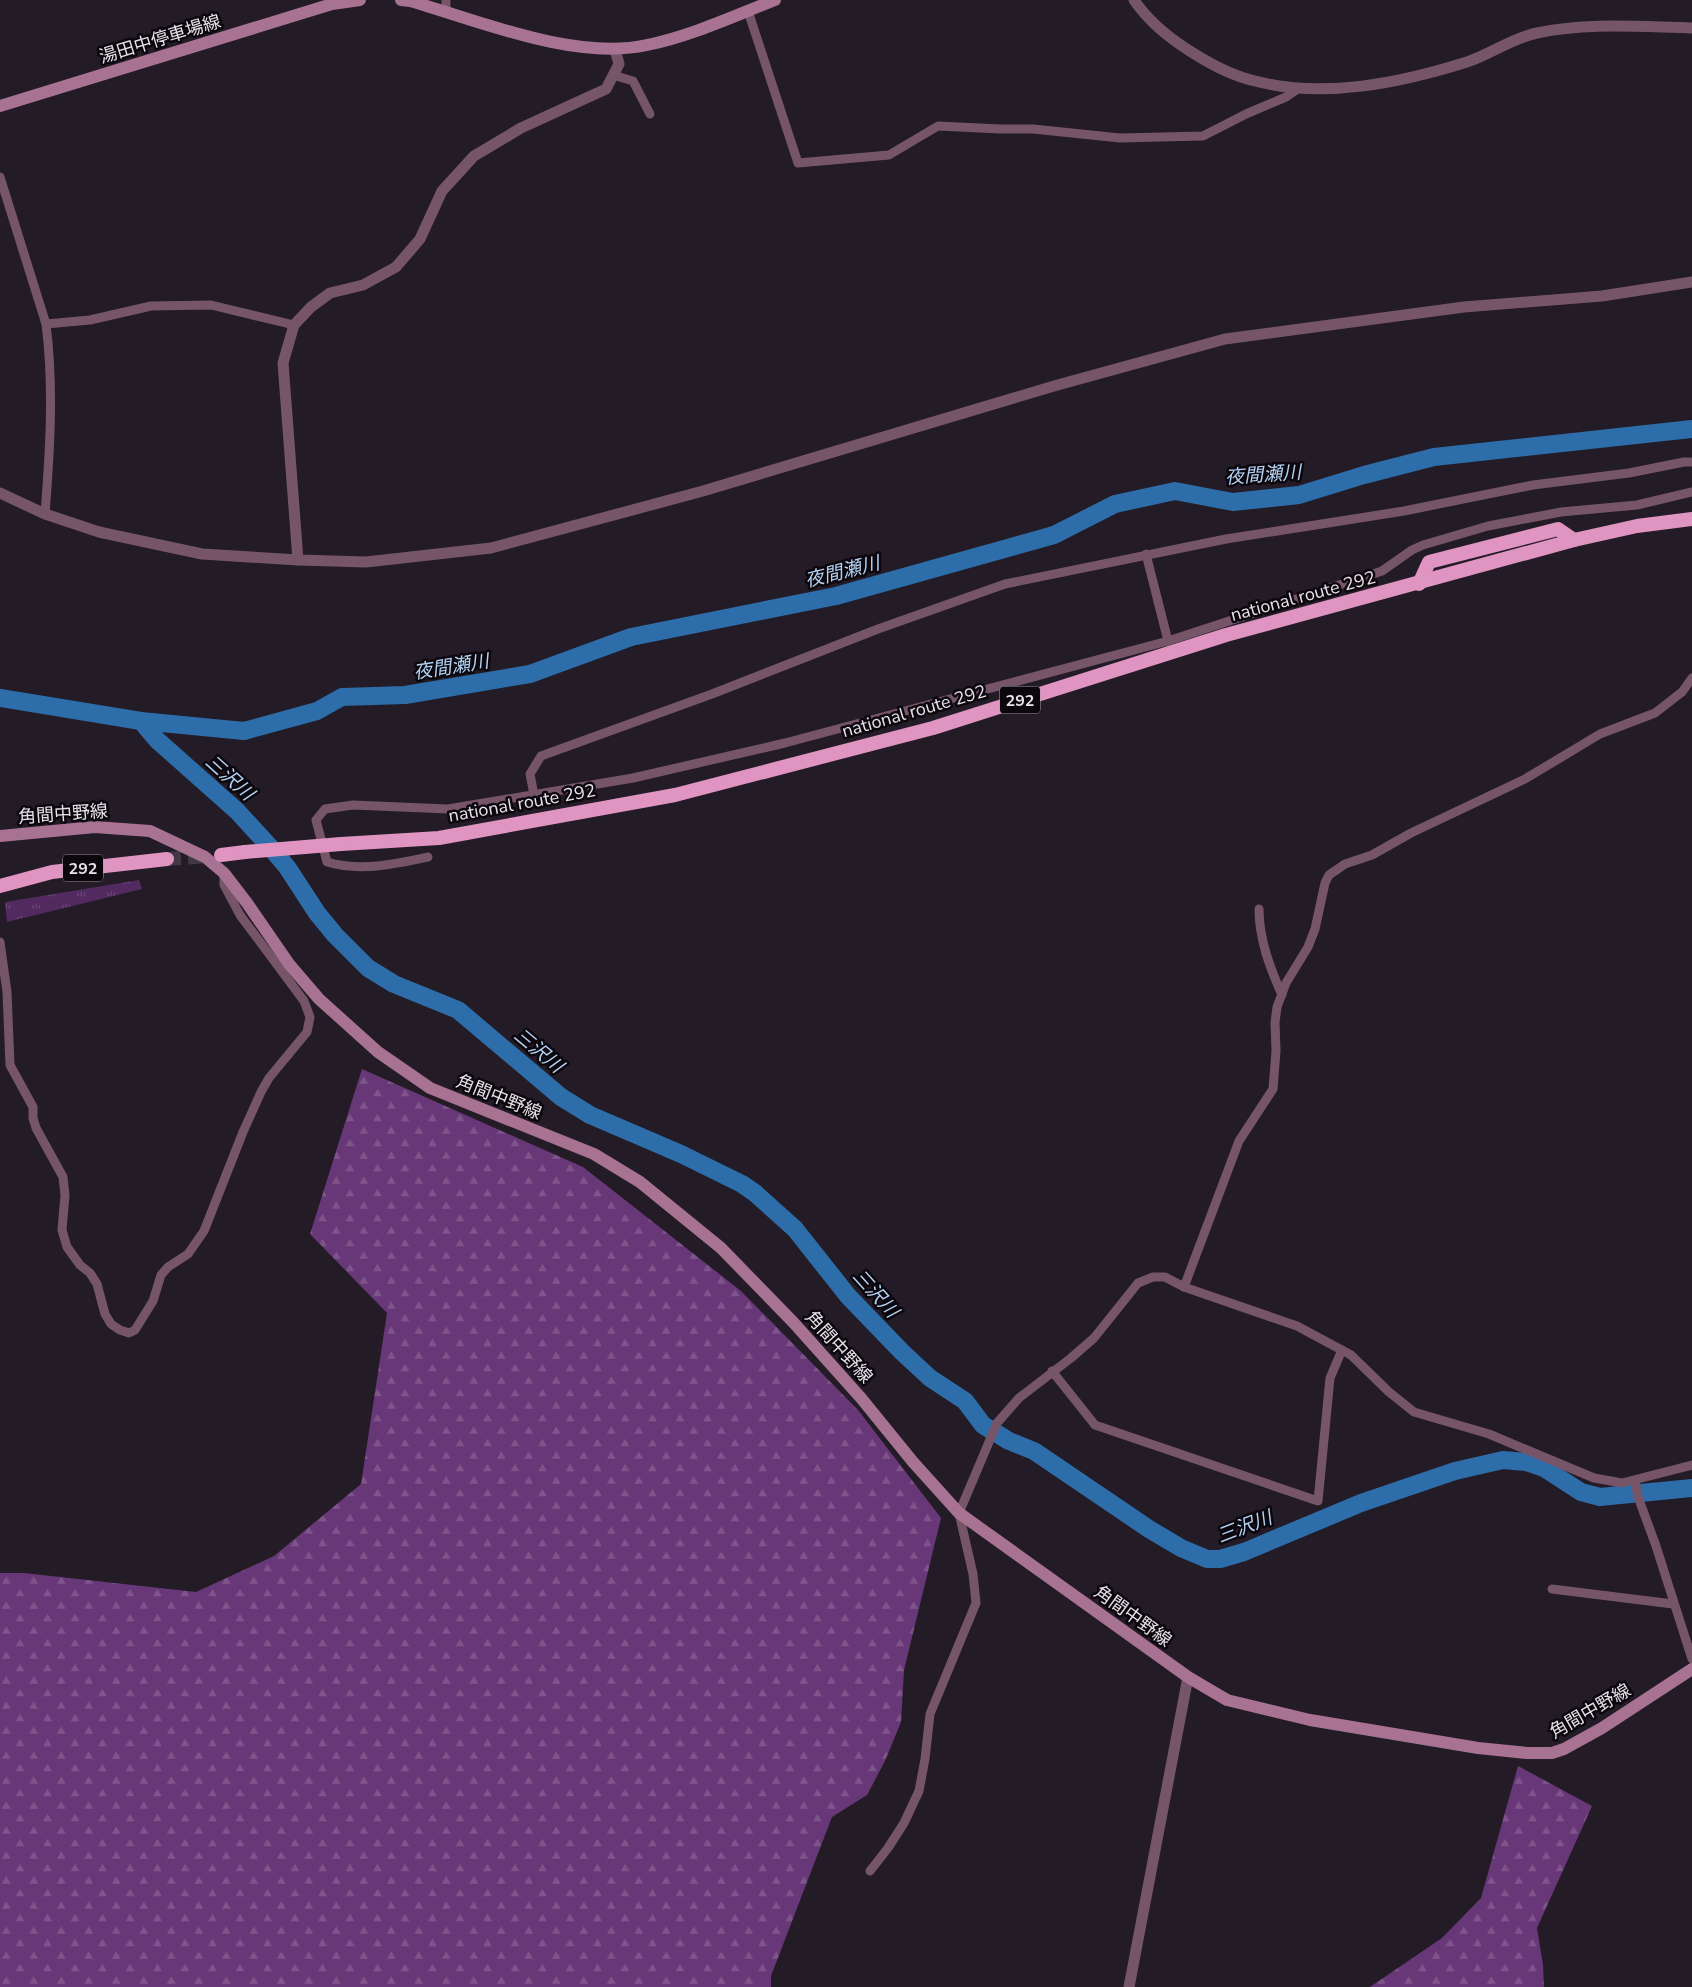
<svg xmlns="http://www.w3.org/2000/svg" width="1692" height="1987" font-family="'Nunito Sans','Noto Sans JP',sans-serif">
<defs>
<pattern id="grass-tufts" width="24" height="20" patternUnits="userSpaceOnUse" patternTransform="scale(1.25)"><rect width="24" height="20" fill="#522a60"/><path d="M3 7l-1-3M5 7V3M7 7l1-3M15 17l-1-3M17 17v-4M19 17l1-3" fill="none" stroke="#6b4977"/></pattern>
<pattern id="forest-firs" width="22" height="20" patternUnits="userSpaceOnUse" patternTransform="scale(1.25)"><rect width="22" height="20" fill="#683778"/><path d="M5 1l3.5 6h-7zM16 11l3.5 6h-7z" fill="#7e548b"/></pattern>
</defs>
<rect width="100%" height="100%" fill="#231b26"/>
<!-- grass -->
<path fill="url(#grass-tufts)" d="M139,880L142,889L7,922L5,902Z"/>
<!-- forest -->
<g fill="url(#forest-firs)">
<path d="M362,1069L583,1167L741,1291L858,1410L941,1518L904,1670L901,1722L885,1761L867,1795L832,1817L771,1976V1987H0V1573H24L196,1592L274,1556L361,1484L387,1313L310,1234Z"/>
<path d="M1518,1766L1592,1806L1537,1928L1543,1965L1544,1987H1370L1442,1938L1481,1898Z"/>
</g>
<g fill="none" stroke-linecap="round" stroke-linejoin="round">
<!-- river -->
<g stroke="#2d6daa" stroke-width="18">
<path d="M0,698L141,721L244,731L317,711L342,697L405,695L530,674L631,637L836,596L1054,535L1115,504L1175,491L1233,502L1299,495L1364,475L1434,457L1692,429"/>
<path d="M141,721L157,740L237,811L271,848L287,867L317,913L335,935L368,968L394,984L458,1010L561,1097L590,1115L681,1154L742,1184L755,1193L795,1229L848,1296L902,1352L930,1378L965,1401L983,1425L1009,1441L1034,1451L1149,1529L1181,1548L1207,1559H1220L1244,1552L1361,1503L1455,1471L1503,1460L1526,1462L1544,1468L1581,1492L1600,1497L1692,1488"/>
</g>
<!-- trunk-tunnel -->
<path stroke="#403943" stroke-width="14" stroke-dasharray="14 7" stroke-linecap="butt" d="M167,859L209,856"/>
<!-- minor -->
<g stroke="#765568" stroke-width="9">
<path d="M446,0V11"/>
<path d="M748,11L798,163L889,155L938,126L1000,129H1033L1120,138L1203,136L1246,114L1286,97L1299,88"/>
<path d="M613,75L633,81L650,114"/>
<path d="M0,177L46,324L90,320L151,306L211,305L294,325"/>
<path d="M45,514C50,450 54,387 46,324"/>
<path d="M1146,554L1168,641"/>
<path d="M534,795L530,774L541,756L712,694L878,629L1005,584L1226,539L1404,511L1533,485L1629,473L1684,462H1692"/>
<path d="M428,857C396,864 360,872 327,862L316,820L325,809L353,805L448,809L633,778L785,743L1168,641L1382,571L1412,550L1423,545L1488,526L1561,512L1637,505L1692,492"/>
<path d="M1259,909C1259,939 1270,968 1282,995"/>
<path d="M0,942L7,992L10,1065L33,1107V1118L36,1128L63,1177L65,1195L62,1230L67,1247L80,1265L90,1273L97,1284L105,1314L111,1324L120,1330L129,1333L135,1330L153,1301L161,1275L168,1267L188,1254L204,1231L243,1132L261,1092L269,1078L307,1032L310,1017L304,1001L240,915L224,885V873"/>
<path d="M1184,1287L1239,1141L1273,1089L1276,1051L1275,1022L1277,1007L1286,983L1308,947L1315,929L1325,883L1329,875L1345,864L1372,855L1411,833L1525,779L1600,734L1655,713L1682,692L1692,678"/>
<path d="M1052,1371L1095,1425L1318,1501L1330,1378L1342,1350"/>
<path d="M1635,1481L1638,1497L1656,1546L1692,1659"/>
<path d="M1552,1589L1673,1604"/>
<path d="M870,1871L888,1848L904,1823L919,1791L925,1759L930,1714L976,1603L973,1574L959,1513L997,1423L1019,1398L1071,1358L1094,1338L1138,1283L1153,1277H1165L1184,1287L1297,1326L1351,1355L1389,1392L1414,1412L1489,1434L1594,1478L1622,1483L1692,1465"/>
</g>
<!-- tertiary -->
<g stroke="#765568" stroke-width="11">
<path d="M1134,0C1149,22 1170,39 1193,53C1212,65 1233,76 1255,81C1324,99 1400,83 1467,62C1491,54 1512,38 1537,33C1587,22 1641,27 1692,28"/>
<path d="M0,493L45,514L99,532L202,554L298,560L366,562L491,548L703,491L1054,386L1225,339L1464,307L1602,296L1692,282"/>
<path d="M298,560L283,363L294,325L311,307L330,293L363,285L396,267L420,239L442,191L474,156L521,128L606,89L619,64L615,49"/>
<path d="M1129,1987L1188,1677"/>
</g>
<!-- secondary -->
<g stroke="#a87392" stroke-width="12">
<path d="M401,0L410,1C480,21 574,61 647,45C691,36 734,16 775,0"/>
<path d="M0,106L332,4L360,0"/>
<path d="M0,836L95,827L150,831L205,857L224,873L247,903L289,964L319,999L378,1052L430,1088L594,1154L640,1182L721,1248L793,1322L861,1398L913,1462L959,1513L1188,1677L1227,1700L1310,1720L1478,1748L1527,1753H1552L1564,1749L1602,1728L1692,1669"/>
</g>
<!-- trunk -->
<g stroke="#e094c1" stroke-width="14">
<path d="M1419,584L1429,562L1558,529L1574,540"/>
<path d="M341,844L439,838L675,795L933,728L1226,635L1574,540L1637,526L1692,519"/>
<path d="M221,855L245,852"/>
<path d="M0,886L52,872L167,859"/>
</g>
<!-- trunk-bridge -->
<path stroke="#e094c1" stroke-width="14" d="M245,852L341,844"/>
</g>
<g text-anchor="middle" stroke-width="5" stroke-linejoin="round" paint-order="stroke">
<!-- shield labels -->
<g fill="#0b070c" stroke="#a5a0a7" stroke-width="1">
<rect x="1000" y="686.5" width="40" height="27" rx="4"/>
<rect x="63" y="854.5" width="40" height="27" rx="4"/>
</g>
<g font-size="16" font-weight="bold" fill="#e7e1e9">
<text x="1020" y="706">292</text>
<text x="83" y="874">292</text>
</g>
<!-- street labels -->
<g font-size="18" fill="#e7e1e9" stroke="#0b070c">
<text transform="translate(160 39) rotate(-17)" y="6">湯田中停車場線</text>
<text transform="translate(1303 596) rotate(-15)" y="6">national route 292</text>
<text transform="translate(914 711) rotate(-16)" y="6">national route 292</text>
<text transform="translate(522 803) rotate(-10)" y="6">national route 292</text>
<text transform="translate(63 814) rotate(-4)" y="6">角間中野線</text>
<text transform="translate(499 1097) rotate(22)" y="6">角間中野線</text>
<text transform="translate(839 1347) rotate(48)" y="6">角間中野線</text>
<text transform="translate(1133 1616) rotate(36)" y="6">角間中野線</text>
<text transform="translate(1590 1711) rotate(-30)" y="6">角間中野線</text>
</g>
<!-- water labels -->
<g font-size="19" font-style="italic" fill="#b3d3f5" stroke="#0b070c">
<text transform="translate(1263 474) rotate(-4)" y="7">夜間瀬川</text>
<text transform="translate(842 571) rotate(-14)" y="7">夜間瀬川</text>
<text transform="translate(451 666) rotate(-9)" y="7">夜間瀬川</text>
<text transform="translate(230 777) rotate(42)" y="7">三沢川</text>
<text transform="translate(539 1050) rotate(40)" y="7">三沢川</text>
<text transform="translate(876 1293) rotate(48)" y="7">三沢川</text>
<text transform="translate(1244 1526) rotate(-21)" y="7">三沢川</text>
</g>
</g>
</svg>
